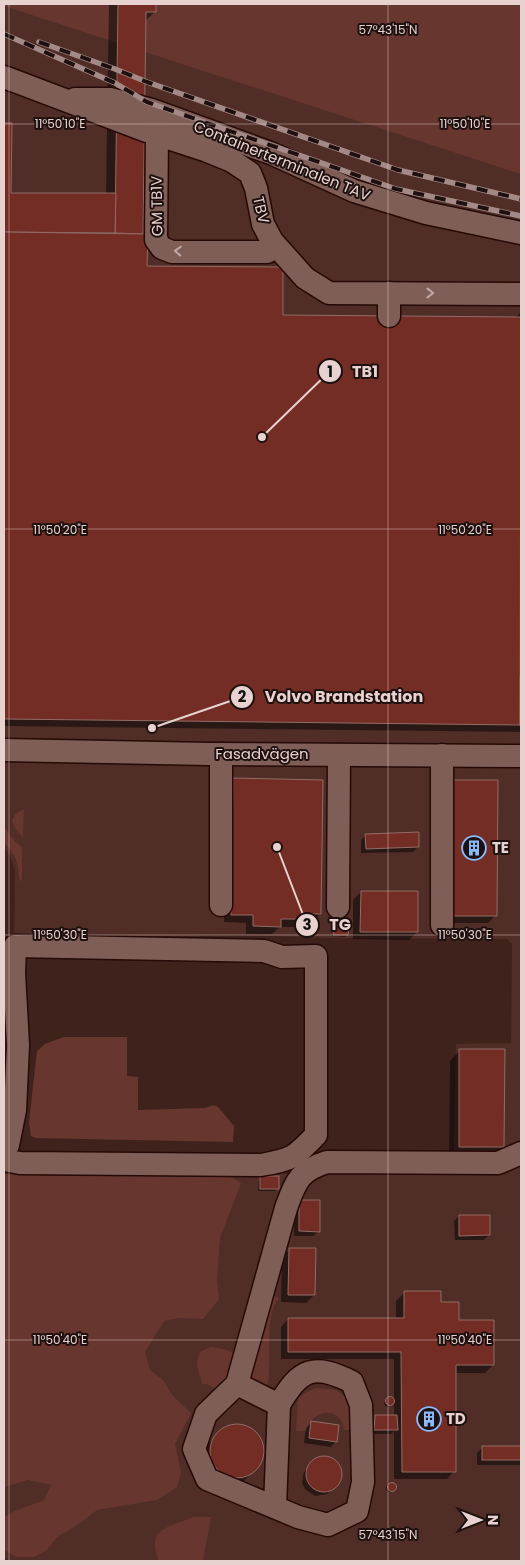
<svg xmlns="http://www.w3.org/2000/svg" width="525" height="1565" font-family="Poppins,sans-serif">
<rect width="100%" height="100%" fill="#40221d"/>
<!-- built -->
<path fill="#502d27" d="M4,4H521V1561H9L4,1558V1169L176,1171L293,1174L303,1164L317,1153L321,1152L454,1153L456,1044L511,1043L512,944L507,939L330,938L235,935L97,937L14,935L15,871L10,855L4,848Z"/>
<!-- green -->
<g fill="#67372f">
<path d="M4,4H521V174L4,6Z"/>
<path d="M24,809L23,838L15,828L12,821L15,814Z"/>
<path d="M4,826L11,837L22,848V882L19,878C19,864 15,853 4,843Z"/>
<path d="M4,956L7,959L5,1064L4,1068Z"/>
<path d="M64,1037H127V1076L138,1077V1110L205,1108L214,1105L218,1107L234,1126L233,1142L36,1138L31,1136L29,1122L37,1051L45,1044Z"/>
<path d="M4,1174L229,1176L241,1183L220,1238L217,1280L219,1299L203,1319L178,1318L164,1321L145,1352L150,1370L163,1380L173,1396L191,1413L175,1444L181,1473L177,1487L157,1500L97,1510L79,1524L57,1537L47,1550L34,1557H17L4,1550V1517L15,1511L44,1500L51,1485L28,1480L4,1487Z"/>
<path d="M276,1292L275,1297L279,1298C264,1314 272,1361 268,1383L266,1388L255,1390L249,1375L272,1298Z"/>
<path d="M211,1347C222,1349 233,1349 239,1360L219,1391L207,1384H202C200,1370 193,1366 201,1351Z"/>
<path d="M316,1388L336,1390L351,1401L354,1430H344C342,1407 312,1407 307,1431H296L298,1399L305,1393Z"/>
<path d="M193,1517H211L203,1561H159C145,1528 168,1528 193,1517Z"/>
</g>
<!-- shadow -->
<g fill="#0007">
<path d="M109,4H155V12L144,22L142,235L146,268L281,317L515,318L521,312V343H519V678H521V732L4,726V124H11L10,194H106Z"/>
<path d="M234,780L320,914L312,922H301L296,927H280L272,934H246V923L224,922L226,788Z"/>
<path d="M444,789L496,915L488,923H443Z"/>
<path d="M366,835L418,847L413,852L361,853V840Z"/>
<path d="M361,892L417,932L409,940L353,939V900Z"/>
<path d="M334,927L347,935L345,937L332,936V929Z"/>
<path d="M460,1050L503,1147L493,1157H449L450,1061Z"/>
<path d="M261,1177L277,1189L275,1191H258L259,1180Z"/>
<path d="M300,1201L319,1231L313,1236H294V1206Z"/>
<path d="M459,1216L489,1235L484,1240H455L454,1221Z"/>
<path d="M290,1249L314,1295L306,1303L281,1302L282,1257Z"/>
<path d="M404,1293L439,1303L458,1321L493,1365L485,1373H454V1471L447,1479H394V1431L391,1434H370V1421L375,1416H394V1401L389,1407L385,1406L384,1403L388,1398L394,1399V1359H281V1327L288,1319H396V1301Z"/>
<path d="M311,1423L336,1441L331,1447L304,1443L306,1428Z"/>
<path d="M240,1425L252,1430L259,1436L263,1445V1455L260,1464L243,1482L234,1485H224L203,1454L207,1445L222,1430L231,1426Z"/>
<path d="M483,1447L521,1448V1465H477V1453Z"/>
<path d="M322,1458L334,1461L340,1470V1478L339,1483L327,1494L315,1496L305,1489L302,1483L303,1476L304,1472L316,1461Z"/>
<circle cx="390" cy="1488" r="4"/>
</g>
<!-- building -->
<g fill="#742d24" stroke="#906d67">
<path d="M118,4H156V12H146L143,234L115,233Z"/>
<path d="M4,123H12L11,193H116L115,233L4,232Z"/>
<path d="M4,232L148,234L147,266L283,267V315L521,317L520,725L4,719Z"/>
<rect x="520" y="677" width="1" height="48"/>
<path d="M233,778L323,780L321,914H305V919H281V927L253,926V915H231Z"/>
<path d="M451,780H498L497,916H451Z"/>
<path d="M419,832V847L366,849L365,834Z"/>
<path d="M361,891H418V932H360Z"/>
<path d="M334,925L349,926L348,935H333Z"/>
<path d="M459,1049H505L504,1147H459Z"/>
<rect x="260" y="1176" width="19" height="13"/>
<path d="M299,1200H320V1232L299,1231Z"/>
<path d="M459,1215H490V1235L459,1236Z"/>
<path d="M289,1248H316L315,1295H288Z"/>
<path d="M404,1291H441V1302H459V1320H494V1365H456V1472H402L401,1352H288V1318H404Z"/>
<circle cx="390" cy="1401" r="4.5"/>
<path d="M375,1415H397L398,1430H374Z"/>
<path d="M311,1421L339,1425L337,1442L309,1438Z"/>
<circle cx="237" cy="1451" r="27"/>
<rect x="482" y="1446" width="39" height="14"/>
<circle cx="324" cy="1474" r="18"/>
<circle cx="392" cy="1487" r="4.5"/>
</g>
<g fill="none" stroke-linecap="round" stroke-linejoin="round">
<!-- minor casing -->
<g stroke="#250a07" stroke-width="25">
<g id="minor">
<path d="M4,77L144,130L205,150L232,161L250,173L256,188L263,224L272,241L305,278L329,293L521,294"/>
<path d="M75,99H111L152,110L273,154L354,191L426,213L521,233"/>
<path d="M157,134L156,240L162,248L172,252H267L272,241"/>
<path d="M389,293V316"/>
<path d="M4,750L209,754L521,756"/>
<path d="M221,754V905"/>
<path d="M442,755V925"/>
<path d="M338,907L339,755"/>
<path d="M4,1150L8,1145L15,1110L18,1045L14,973L15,946L264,951L282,957L316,956V1135C294,1158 291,1160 261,1165L20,1163L4,1160"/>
<path d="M237,1384L279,1405C300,1368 314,1363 352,1382L361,1405L363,1482L357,1511L328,1525L298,1517L207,1479L194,1449L206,1414L237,1384L286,1208C296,1182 298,1171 327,1162L498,1163L521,1153"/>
<path d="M275,1507L279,1405"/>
</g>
</g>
<!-- minor -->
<use href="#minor" stroke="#805e58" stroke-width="22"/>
<!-- rail casing -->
<g stroke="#a38a86" stroke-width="5.5">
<g id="rail">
<path d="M4,34L115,83L147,102L396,189L521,216"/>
<path d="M39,42L115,69L147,82L398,170L521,199"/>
</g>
</g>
<!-- rail -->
<use href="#rail" stroke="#1d100e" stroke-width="4" stroke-dasharray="11" stroke-linecap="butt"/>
</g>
<!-- one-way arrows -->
<defs><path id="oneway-chevron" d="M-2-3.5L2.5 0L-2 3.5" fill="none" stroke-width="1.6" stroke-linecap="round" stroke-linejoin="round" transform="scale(1.25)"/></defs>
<g stroke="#c3a9a5">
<use href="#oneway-chevron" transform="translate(178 251) rotate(-177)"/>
<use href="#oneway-chevron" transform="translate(430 293)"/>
</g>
<!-- ticks -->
<path fill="none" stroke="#e7d2cf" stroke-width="1" stroke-opacity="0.45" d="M9,4V1561M388,4V1561M4,124H521M4,529H521M4,935H521M4,1340H521"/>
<!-- icons -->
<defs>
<g id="building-ring" transform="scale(1.25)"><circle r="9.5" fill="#1d100e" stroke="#88bafc" stroke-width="1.5"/><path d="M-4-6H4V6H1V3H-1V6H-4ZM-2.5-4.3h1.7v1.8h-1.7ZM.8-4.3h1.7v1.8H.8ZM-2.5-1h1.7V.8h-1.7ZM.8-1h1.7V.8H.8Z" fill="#88bafc"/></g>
</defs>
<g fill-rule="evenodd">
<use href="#building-ring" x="474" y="848"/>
<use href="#building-ring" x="429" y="1419"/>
</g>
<g text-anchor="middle" stroke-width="4" stroke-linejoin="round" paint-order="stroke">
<!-- street labels -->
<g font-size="15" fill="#e7d2cf" stroke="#1d100e">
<text transform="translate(282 161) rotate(22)" y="5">Containerterminalen TAV</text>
<text transform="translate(157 206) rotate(-91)" y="5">GM TB1V</text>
<text transform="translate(261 210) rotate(77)" y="5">TBV</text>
<text x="262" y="759">Fasadvägen</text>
</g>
<!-- poi labels -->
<g font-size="15" font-weight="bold" fill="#e7d2cf" stroke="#1d100e" text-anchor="start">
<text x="492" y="853">TE</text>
<text x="446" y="1424">TD</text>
</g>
</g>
<g font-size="12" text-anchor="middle" fill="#e7d2cf" stroke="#1d100e" stroke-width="4" stroke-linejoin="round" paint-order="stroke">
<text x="388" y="34">57°43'15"N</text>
<text x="465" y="128">11°50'10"E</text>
<text x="60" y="128">11°50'10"E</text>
<text x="60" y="534">11°50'20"E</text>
<text x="465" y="534">11°50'20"E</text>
<text x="465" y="939">11°50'30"E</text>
<text x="60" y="939">11°50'30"E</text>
<text x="465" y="1344">11°50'40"E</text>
<text x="60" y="1344">11°50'40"E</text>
<text x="388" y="1539">57°43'15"N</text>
</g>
<!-- callouts -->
<path fill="none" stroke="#e7d2cf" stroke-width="2" d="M262 437L330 371M152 728L242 697M277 847L307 925"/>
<g fill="#e7d2cf" stroke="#1d100e" stroke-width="2">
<circle cx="262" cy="437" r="5"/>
<circle cx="152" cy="728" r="5"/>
<circle cx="277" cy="847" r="5"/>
<circle cx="330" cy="371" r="12"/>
<circle cx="242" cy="697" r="12"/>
<circle cx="307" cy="925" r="12"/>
</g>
<g font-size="15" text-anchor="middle" font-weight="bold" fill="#111">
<text x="330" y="377">1</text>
<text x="242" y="702">2</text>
<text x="307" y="930">3</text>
</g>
<g font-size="16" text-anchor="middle" font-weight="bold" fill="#e7d2cf" stroke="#1d100e" stroke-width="4" stroke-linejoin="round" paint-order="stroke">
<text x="365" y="377">TB1</text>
<text x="344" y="702">Volvo Brandstation</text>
<text x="340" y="930">TG</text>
</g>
<!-- border -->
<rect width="525" height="1565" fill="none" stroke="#e7d2cf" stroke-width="10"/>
<!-- north arrow -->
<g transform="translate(480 1520) rotate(90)" stroke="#1d100e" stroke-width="4" paint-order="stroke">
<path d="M0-4L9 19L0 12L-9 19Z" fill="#e7d2cf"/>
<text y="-8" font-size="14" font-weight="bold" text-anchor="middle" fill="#e7d2cf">N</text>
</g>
</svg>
